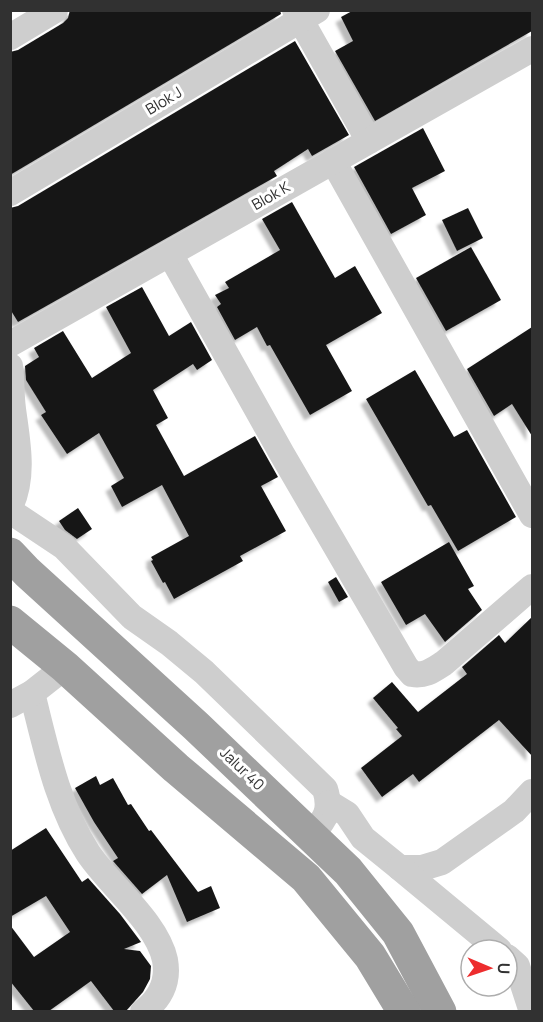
<svg xmlns="http://www.w3.org/2000/svg" width="543" height="1022" font-family="Manrope,sans-serif">
<defs>
<filter id="shadow"><feDropShadow dx="-5.5" dy="5.5" stdDeviation="1.5" flood-color="#0004"/></filter>
</defs>
<rect width="100%" height="100%" fill="#fff"/>
<!-- building -->
<g fill="#181818" filter="url(#shadow)">
<path d="M70,10H280L281,14L10,175V52L18,50L63,23L68,18Z"/>
<path d="M354,10H532V31L375,121L335,51L353,41L341,17Z"/>
<path d="M295,41L349,135L312,156L308,149L274,171L277,176L18,322L10,309V208L18,206Z"/>
<path d="M423,128L445,171L412,188L426,215L391,234L354,167Z"/>
<path d="M292,202L335,278L355,266L382,313L326,345L352,391L310,415L270,345L267,346L257,327L235,340L217,307L221,304L215,295L229,288L225,282L280,250L262,219Z"/>
<path d="M468,208L483,238L457,251L442,220Z"/>
<path d="M471,247L501,300L446,331L416,278Z"/>
<path d="M142,287L169,336L191,322L212,360L197,370L193,364L153,390L168,418L156,425L184,476L255,436L278,477L261,486L286,531L240,556L243,561L174,599L165,582L163,583L151,561L153,560L151,557L189,536L162,485L122,507L111,486L124,478L99,433L67,454L41,415L46,412L26,380L25,366L39,357L34,348L63,331L92,378L131,353L106,307Z"/>
<path d="M532,327V436L512,404L494,416L467,369Z"/>
<path d="M415,370L454,437L467,430L516,517L458,551L431,505L428,506L366,399Z"/>
<path d="M78,508L92,529L77,539L65,530L59,521Z"/>
<path d="M449,542L474,586L468,589L482,610L445,642L425,614L406,625L381,582Z"/>
<path d="M336,577L348,597L339,602L328,582Z"/>
<path d="M532,617V756L499,720L419,782L413,774L382,797L361,768L402,736L396,729L398,728L373,698L392,682L418,712L467,674L462,667L499,635L505,643Z"/>
<path d="M96,776L100,785L113,778L128,805L131,804L149,831L151,830L198,892L211,886L220,908L187,922L167,875L142,894L113,861L118,858L94,822L75,788Z"/>
<path d="M46,828L82,882L88,878L120,914L141,942L124,949L140,951L151,966L150,979L143,992L126,1011H114L91,981L49,1011H34L10,981V925L34,957L70,932L46,896L10,917V851Z"/>
</g>
<g fill="none" stroke-linecap="round" stroke-linejoin="round">
<!-- minor -->
<g stroke="#cecece" stroke-width="26">
<path d="M295,10L369,141"/>
<path d="M10,37L55,10"/>
<path d="M333,161L532,515"/>
<path d="M10,193L317,10"/>
<path d="M170,254L282,454L406,667L412,674C426,676 433,670 444,663L532,587"/>
<path d="M10,344L532,49"/>
<path d="M10,366C12,380 11,394 13,409C17,440 25,476 10,507"/>
<path d="M10,511L64,547L132,617L169,643L204,672L325,789C332,811 325,819 311,836"/>
<path d="M32,693C46,748 57,805 88,853C109,885 157,922 165,960C169,982 160,999 143,1012"/>
<path d="M10,705L32,693L65,667"/>
<path d="M329,803L347,814L363,838L400,868H422L442,862L514,811L532,792"/>
<path d="M400,868L499,950"/>
<path d="M507,957L517,966L532,1012"/>
</g>
<!-- trunk -->
<g stroke="#a0a0a0" stroke-width="33">
<path d="M10,554L27,572L196,726L348,871L398,933L440,1012"/>
<path d="M10,622L65,667L176,768L306,878L370,956L404,1012"/>
</g>
</g>
<g text-anchor="middle" stroke-width="6" stroke-linejoin="round" paint-order="stroke">
<!-- street labels -->
<g font-size="15" fill="#313131" stroke="#fff">
<text transform="translate(164 101) rotate(-31)" y="5">Blok J</text>
<text transform="translate(271 196) rotate(-30)" y="5">Blok K</text>
<text transform="translate(242 769) rotate(44)" y="5">Jalur 40</text>
</g>
</g>
<!-- border -->
<rect width="543" height="1022" fill="none" stroke="#313131" stroke-width="24"/>
<!-- north arrow -->
<g transform="translate(489 968) rotate(92)"><circle r="28" fill="#ffffff" stroke="#adadad" stroke-width="1.5"/>
<path d="M0-4.5L10 22L0 15L-10 22Z" fill="#ed2d2e"/>
<text y="-9" font-size="16" font-weight="bold" text-anchor="middle" fill="#313131">U</text>
</g>
</svg>
